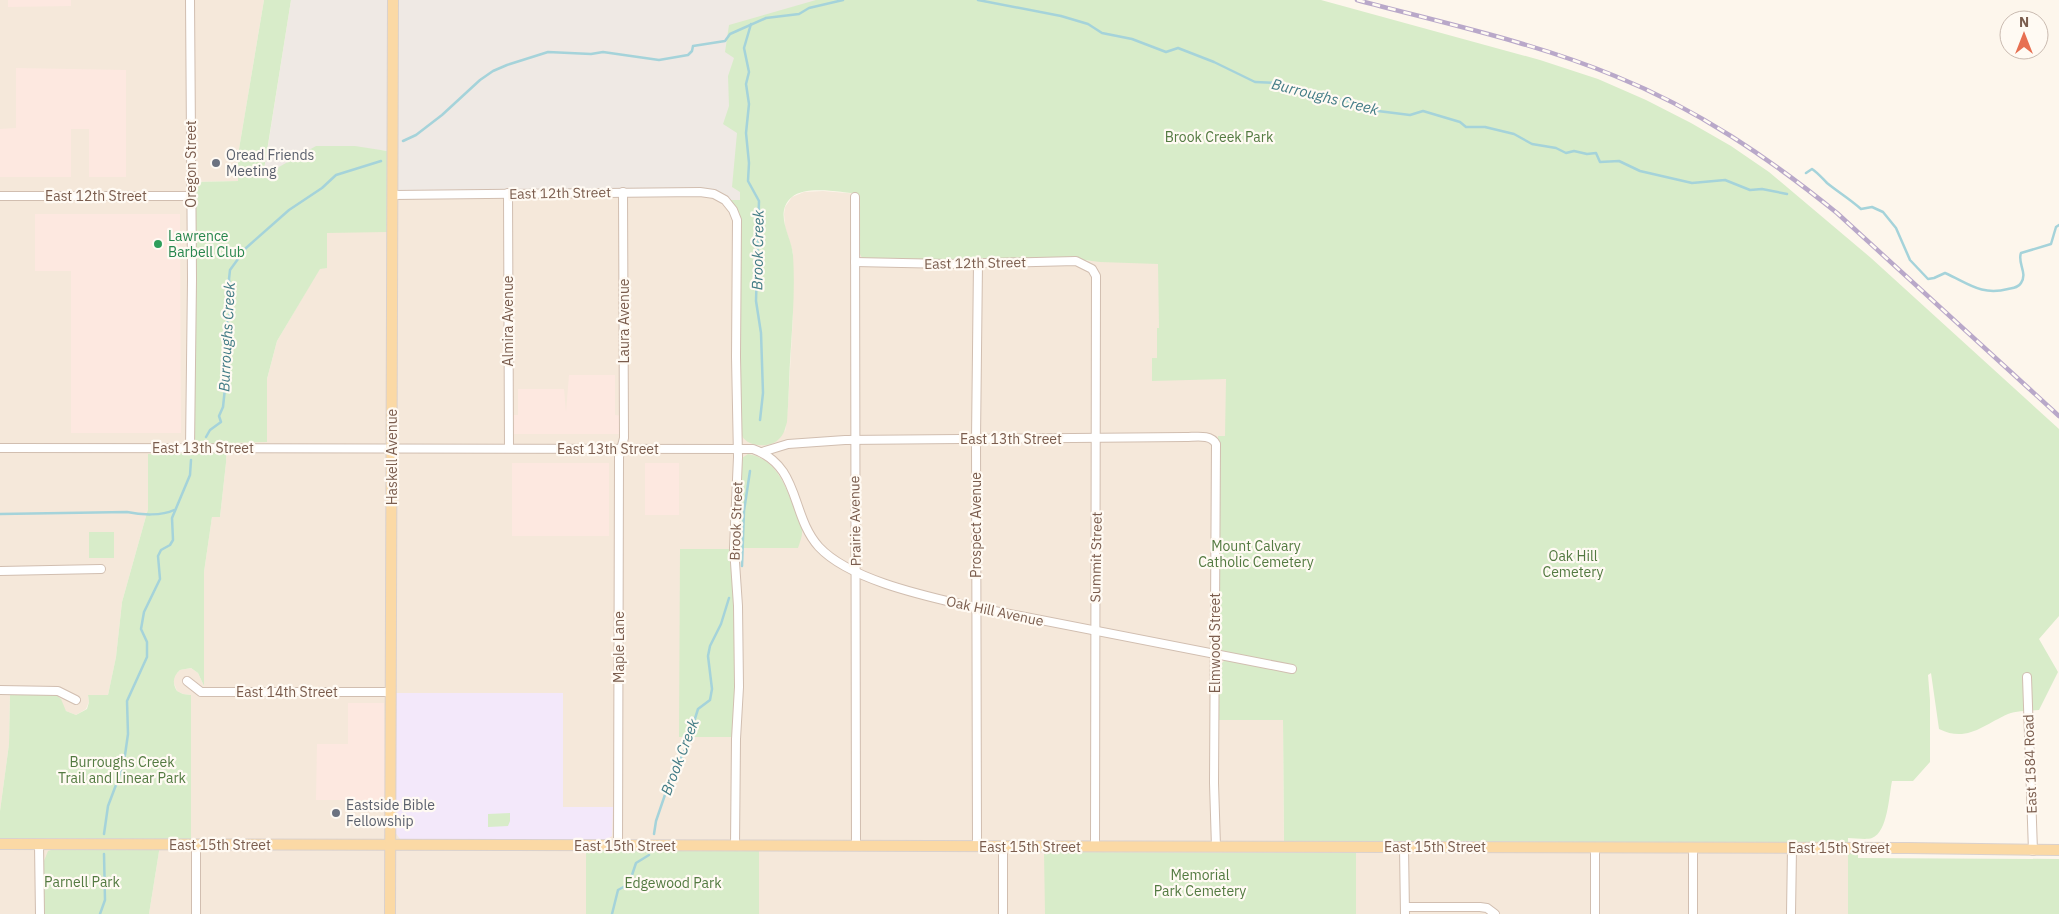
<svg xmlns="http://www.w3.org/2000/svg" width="2059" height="914" font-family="'IBM Plex Sans',sans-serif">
<rect width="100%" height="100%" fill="#fdf6ec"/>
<!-- residential -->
<g fill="#f5e8da">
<path d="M0,0H264L238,155V181L195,182L194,453L148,454V509L122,602L116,657L108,695H88L89,702L86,709L76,715L66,711L53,695L10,693L9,744L0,811Z"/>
<path d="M702,189L723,194L730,200L739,213L785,432L788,406L793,314V253L785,227L784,214L785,207L792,197L804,192L823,191L859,194V223L1087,261H1159L1295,378V656L1283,720L1284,847L1848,848V914H149L161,839H191V695L183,694L177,691L173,681L174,676L180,670L191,668L198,673L204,686V572L212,517H220L226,463L227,442H267V379L277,341L320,268H327V232H387V190Z"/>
<path d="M0,838L122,839L109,914H0Z"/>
</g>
<!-- commercial -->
<g fill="#fde8e0">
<path d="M8,0H71V6L8,7Z"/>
<path d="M16,68L126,70V177H89V129H71V177H0V129L16,128Z"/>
<path d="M35,214H180L181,433H71V271H35Z"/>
<path d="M569,375H615V415L624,416V434H509V415H518V389H564L566,412Z"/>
<rect x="512" y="463" width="97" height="73"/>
<rect x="645" y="463" width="34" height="52"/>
<path d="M348,703H384L385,800H316L317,744H348Z"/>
</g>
<!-- industrial -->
<path fill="#efe9e4" d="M291,0H882L740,40V200H730L719,192L702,189L387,190V151L379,150L263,177Z"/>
<!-- education -->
<path fill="#f3e8fa" d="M396,693H563V807H613L612,836L605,841L400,839L395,832Z"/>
<!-- green -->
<g fill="#d8ecc9">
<path d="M264,0H291L263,176L316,146H355L387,151V232L327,233V268L320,269L277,341L267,379V442L227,443L226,463L220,517H212L204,572V686L198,673L191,668L180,670C173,676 172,683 177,691L183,694L191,695V839H161L149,914H44V861L48,851L54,849L120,850L122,839L0,838V811L9,744L10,693L56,695L61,699L66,711L76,715L87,709L89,702L88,695H108L116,657L122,602L148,509V454L194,453V182L238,181V155Z"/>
<path d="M816,0H1321L1540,60L1598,79L1646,100L1691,123L1731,146L1769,172L1871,258L2059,429V616L2039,639L2058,672L2039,710C2030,711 2017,710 2008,714C1983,725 1967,743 1939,729L1931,673L1928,675L1930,700V762L1913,781H1892C1889,795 1888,832 1872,838C1866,840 1855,838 1848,838V843L1284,841L1283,720H1218L1219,666L1225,660L1292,672L1293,665L1229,653L1218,649V436H1225L1226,379L1152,381V358H1157V328H1159L1158,264L1100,262L1075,259L943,261L862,258L859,252V194C842,192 805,185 792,197C773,213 792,237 793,255C795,285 793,316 791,346C789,372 789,397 787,422C785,429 784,435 778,440C769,448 748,447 742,436C739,430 740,422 739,416L740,222L739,213L730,200H740V192L732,187L737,133L723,124L729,106L728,76L734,58L725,52L729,25Z"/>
<path d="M748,454C776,459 784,483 794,507C796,514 801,521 802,529C803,535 800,542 798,548H738L742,458Z"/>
<rect x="89" y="532" width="25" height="26"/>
<path d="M680,549H731L734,600L735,689L733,737H679Z"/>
<path d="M510,813V821L508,826L488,827V814Z"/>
<rect x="586" y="851" width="173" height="63"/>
<path d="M1044,852L1356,853V914H1045Z"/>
<path d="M1848,854H1858V858L2059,859V914H1848Z"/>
</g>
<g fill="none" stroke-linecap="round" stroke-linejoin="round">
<!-- stream -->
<g stroke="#a5d3da" stroke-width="2.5">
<path d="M978,0L1061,16L1088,24L1102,33L1132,39L1166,52L1178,48L1214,62L1255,82L1279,83L1351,102L1362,109L1410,115L1423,111L1460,122L1466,127H1485L1514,134L1532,144L1556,148L1566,153L1574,151L1587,154L1596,153L1600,162L1619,161L1640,171L1692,183L1725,180L1750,190L1762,189L1787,194"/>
<path d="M751,24L744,48L749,72L746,84L749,104L746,133L749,163L748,181L759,201L756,301L761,333L763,393L760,420"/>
<path d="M403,141L416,135L442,115L480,80L493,71L507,65L548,52L591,54L603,52L659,60L688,55L692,51L693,46L725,41L730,34L766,18L799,14L809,8L843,0"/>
<path d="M1806,173L1812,169C1818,173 1822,178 1827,183C1838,192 1850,199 1861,209L1872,207L1883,212L1896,228L1910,260L1928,279L1934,278L1945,273C1968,283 1981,296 2008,289C2013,288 2018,288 2021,283C2028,273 2017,263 2021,253L2051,244L2056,227L2059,225"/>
<path d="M206,437L210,430L221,422L219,416L223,407L225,388L223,381L225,374L223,360L224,333L232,305L229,279L230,270L246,248L289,210L322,188L336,175L381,161"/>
<path d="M0,514L127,512C141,515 162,516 174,510"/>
<path d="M742,566L744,511L750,471"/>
<path d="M104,834L108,806L119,777L125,755L128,734L127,701L147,657V642L141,629L144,612L160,579L158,556L161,550L170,545L173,540L172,518L190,475L191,460"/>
<path d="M654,834L656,821L668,786L686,747L698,709L710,700L712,689L708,656L710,646L721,624L729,598"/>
<path d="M100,914L105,900L104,854"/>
<path d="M612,914L618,890L629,884L636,863L649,855"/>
</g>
<!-- minor casing -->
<g stroke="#d1beb0" stroke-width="10">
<g id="minor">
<path d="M508,193L509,448"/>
<path d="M393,195L700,192L714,194L725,200L733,210L737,220L736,357L738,457L734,548L738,606L739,687L736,739L735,846"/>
<path d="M0,196H191"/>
<path d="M855,197L856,846"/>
<path d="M855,262L949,264L1076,261L1092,269L1096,276L1095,847"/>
<path d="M0,448L753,449C801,466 790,515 819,547C849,579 921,595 964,605L1292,669"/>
<path d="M190,448L192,279L190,0"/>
<path d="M762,452L788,444L845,440L1186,437C1196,437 1211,434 1216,444L1214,783L1216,847"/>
<path d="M0,571L101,569"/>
<path d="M2027,677L2033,851"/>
<path d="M187,681L201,692H391"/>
<path d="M0,690L58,691L76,700"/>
<path d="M39,844L40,914"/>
<path d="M618,846L619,457L624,438L623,192"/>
<path d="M977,846L976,439L978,263"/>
<path d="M1003,847V914"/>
<path d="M1404,847L1405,914"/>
<path d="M1693,848V914"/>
<path d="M1405,907H1480L1487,908L1495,914"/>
<path d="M196,914V845"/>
<path d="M1595,914V847"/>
<path d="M1791,914L1792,848"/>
</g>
</g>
<!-- major casing -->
<g stroke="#dad1cd" stroke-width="12">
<g id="major">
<path d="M0,844L1908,848L2059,850"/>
<path d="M390,914L393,0"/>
</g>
</g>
<!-- minor -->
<use href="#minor" stroke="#fff" stroke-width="8"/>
<!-- major -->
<use href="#major" stroke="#fbd9a5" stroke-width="10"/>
<!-- rail casing -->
<g stroke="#b9a8c9" stroke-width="4.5">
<path id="rail" d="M1357,0C1443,23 1533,42 1615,76C1697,109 1769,158 1837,213L2059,416"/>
</g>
<!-- rail -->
<use href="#rail" stroke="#fffaf3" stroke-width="2.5" stroke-dasharray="8" stroke-linecap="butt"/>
</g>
<!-- markers -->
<g fill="#6b7280" stroke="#fffaf3" stroke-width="2">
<circle cx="216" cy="163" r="5"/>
<circle cx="336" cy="813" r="5"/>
</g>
<circle fill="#2e9e5b" stroke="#fffaf3" stroke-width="2" cx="158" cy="244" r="5"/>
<g text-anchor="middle" stroke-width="4.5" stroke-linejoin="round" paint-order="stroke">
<!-- park labels -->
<g font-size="14" fill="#537a41" stroke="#fffaf3">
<text x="1219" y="142">Brook Creek Park</text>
<text x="1256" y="551">Mount Calvary<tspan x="1256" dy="16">Catholic Cemetery</tspan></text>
<text x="1573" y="561">Oak Hill<tspan x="1573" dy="16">Cemetery</tspan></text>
<text x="122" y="767">Burroughs Creek<tspan x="122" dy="16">Trail and Linear Park</tspan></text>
<text x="1200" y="880">Memorial<tspan x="1200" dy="16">Park Cemetery</tspan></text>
<text x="82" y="887">Parnell Park</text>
<text x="673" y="888">Edgewood Park</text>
</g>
<!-- worship labels -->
<g font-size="14" fill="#5b616d" stroke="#fffaf3" text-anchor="start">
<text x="226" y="160">Oread Friends<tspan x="226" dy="16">Meeting</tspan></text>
<text x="346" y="810">Eastside Bible<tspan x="346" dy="16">Fellowship</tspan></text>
</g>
<!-- street labels -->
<g font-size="14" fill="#7a5c4d" stroke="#fffaf3">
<text transform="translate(191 164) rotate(-90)" y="5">Oregon Street</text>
<text transform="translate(560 193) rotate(-1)" y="5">East 12th Street</text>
<text x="96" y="201">East 12th Street</text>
<text transform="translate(975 263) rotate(-1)" y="5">East 12th Street</text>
<text transform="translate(508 321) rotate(-90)" y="5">Almira Avenue</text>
<text transform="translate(624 321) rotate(-90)" y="5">Laura Avenue</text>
<text x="1011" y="444">East 13th Street</text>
<text x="203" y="453">East 13th Street</text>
<text x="608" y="454">East 13th Street</text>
<text transform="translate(392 457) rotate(-90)" y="5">Haskell Avenue</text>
<text transform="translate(736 521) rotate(-88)" y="5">Brook Street</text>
<text transform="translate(855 521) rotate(-91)" y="5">Prairie Avenue</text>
<text transform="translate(976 525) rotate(-90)" y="5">Prospect Avenue</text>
<text transform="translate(1096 557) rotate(-89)" y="5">Summit Street</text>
<text transform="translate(995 611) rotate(12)" y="5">Oak Hill Avenue</text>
<text transform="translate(1215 643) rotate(-90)" y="5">Elmwood Street</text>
<text transform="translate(619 647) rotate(-90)" y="5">Maple Lane</text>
<text x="287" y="697">East 14th Street</text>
<text transform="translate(2030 764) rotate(-92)" y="5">East 1584 Road</text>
<text x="220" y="850">East 15th Street</text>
<text x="625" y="851">East 15th Street</text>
<text x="1030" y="852">East 15th Street</text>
<text x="1435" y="852">East 15th Street</text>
<text x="1839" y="853">East 15th Street</text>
</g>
<!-- leisure labels -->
<g font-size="14" fill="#27864d" stroke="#fffaf3" text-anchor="start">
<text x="168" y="241">Lawrence<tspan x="168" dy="16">Barbell Club</tspan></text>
</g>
<!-- water labels -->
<g font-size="15" font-style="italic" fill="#437c86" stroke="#fffaf3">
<text transform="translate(1325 97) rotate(14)" y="5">Burroughs Creek</text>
<text transform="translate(758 250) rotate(-89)" y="5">Brook Creek</text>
<text transform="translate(227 337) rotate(-87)" y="5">Burroughs Creek</text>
<text transform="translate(680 757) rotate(-69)" y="5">Brook Creek</text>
</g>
</g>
<!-- north arrow -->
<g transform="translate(2024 35)"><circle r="24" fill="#fffaf3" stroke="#cabbb1"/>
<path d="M0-4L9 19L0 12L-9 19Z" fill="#e76f51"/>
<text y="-8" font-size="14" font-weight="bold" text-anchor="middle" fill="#7a5c4d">N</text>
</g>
</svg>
